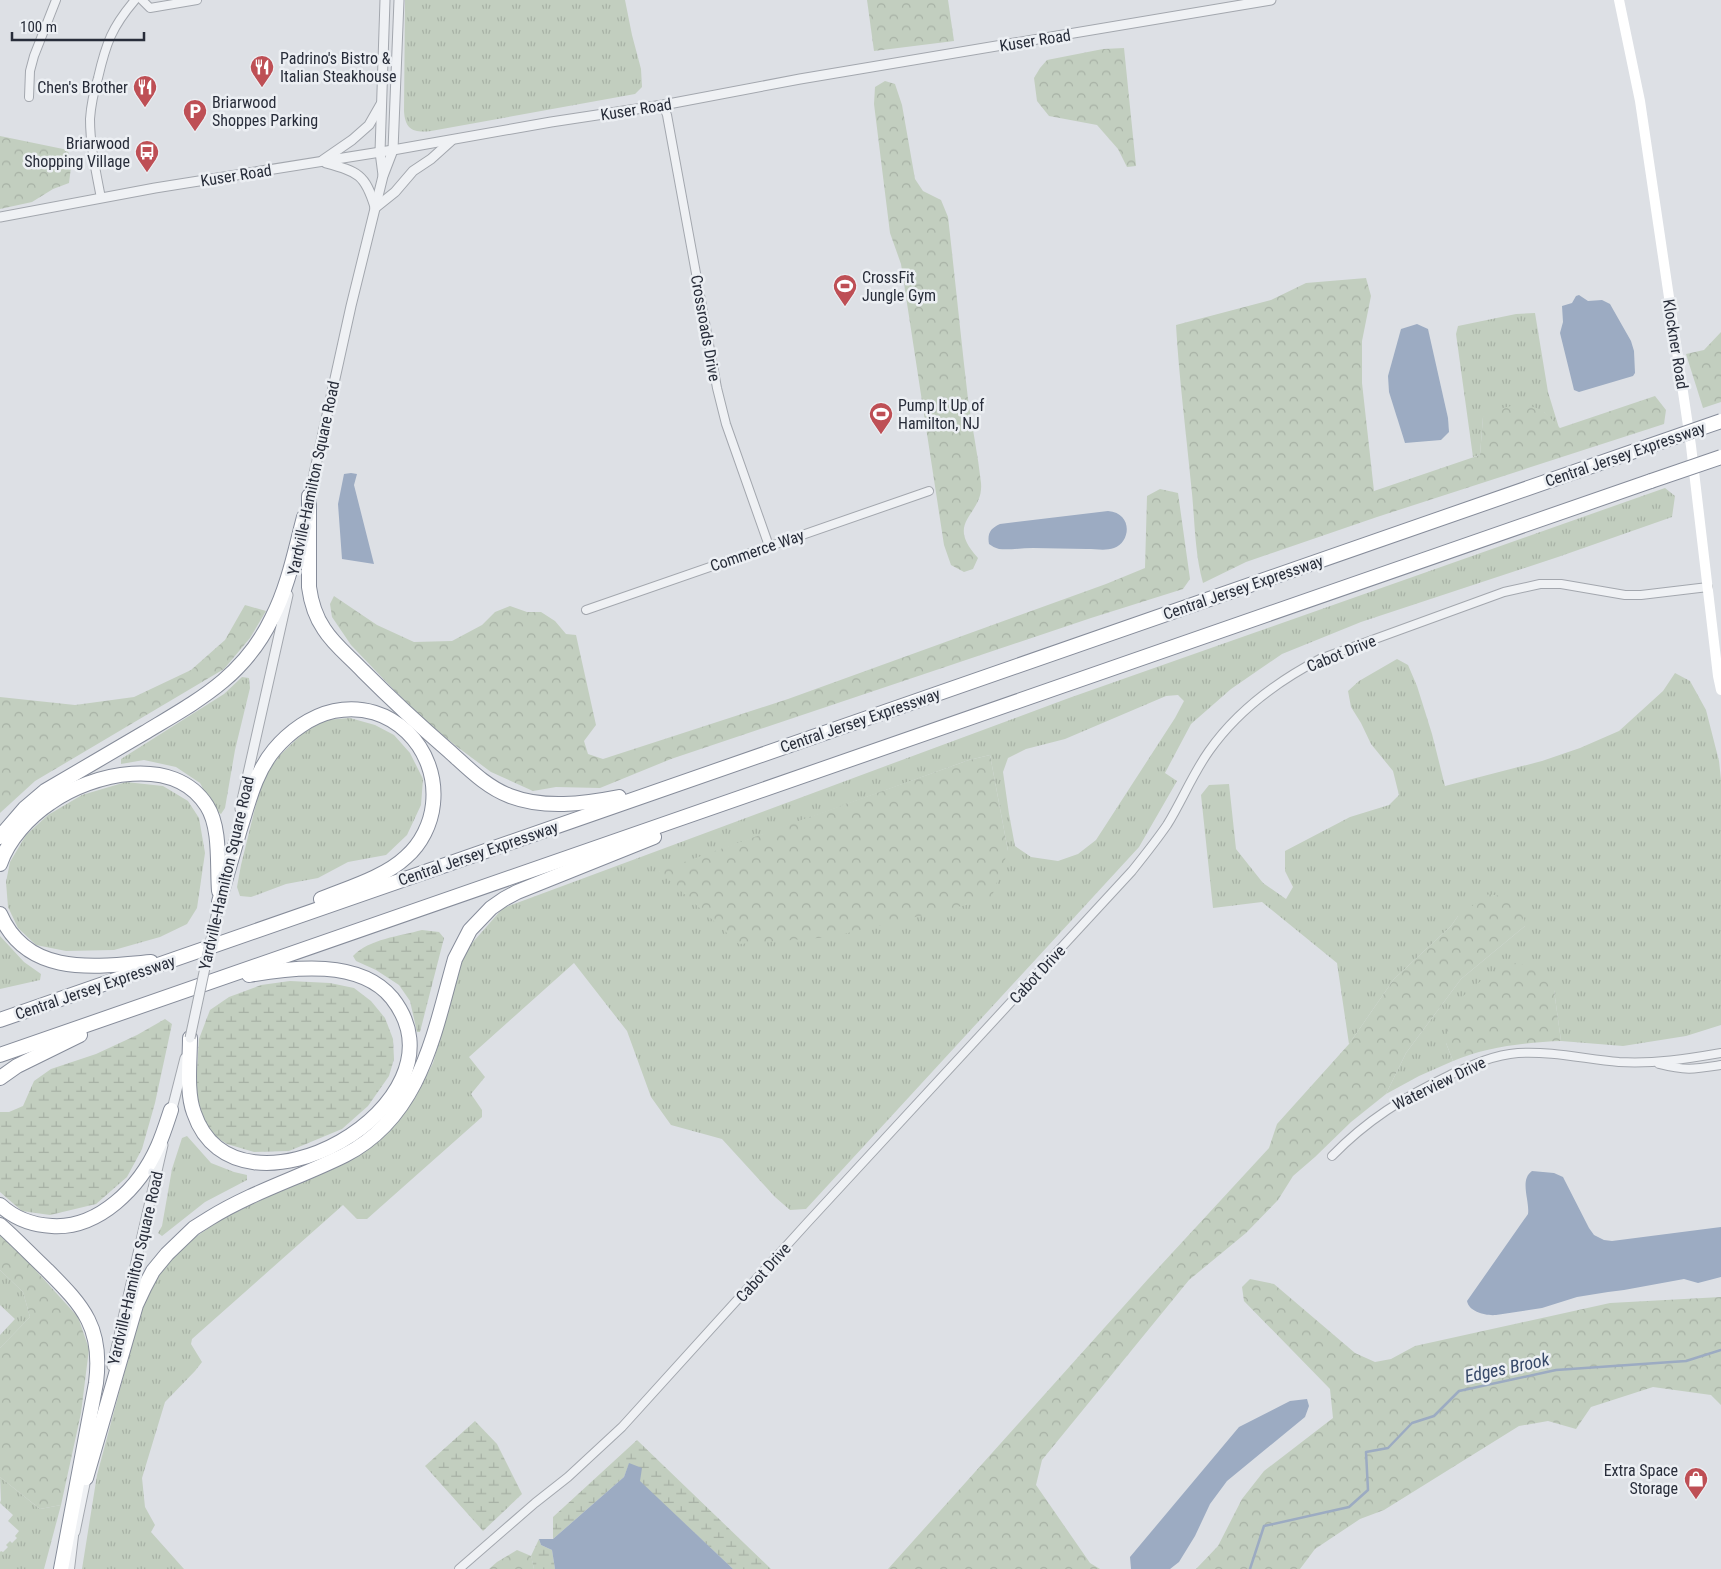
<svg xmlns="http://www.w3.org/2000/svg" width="1721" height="1569" font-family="'Roboto Condensed',sans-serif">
<defs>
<pattern id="grass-tufts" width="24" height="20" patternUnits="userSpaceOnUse" patternTransform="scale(1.25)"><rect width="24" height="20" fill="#c2cebf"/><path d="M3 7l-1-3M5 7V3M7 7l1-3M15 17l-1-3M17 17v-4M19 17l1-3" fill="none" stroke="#a7b1a5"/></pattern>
<pattern id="forest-crowns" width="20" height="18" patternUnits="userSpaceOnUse" patternTransform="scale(1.25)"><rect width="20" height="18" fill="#c2cebf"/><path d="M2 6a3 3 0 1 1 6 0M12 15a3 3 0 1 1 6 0" fill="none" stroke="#a7b1a5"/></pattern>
<pattern id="wetland-marsh" width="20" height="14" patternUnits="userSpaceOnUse" patternTransform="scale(1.25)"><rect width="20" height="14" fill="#c2cebf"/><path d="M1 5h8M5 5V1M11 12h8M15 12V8" fill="none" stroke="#a7b1a5"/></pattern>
</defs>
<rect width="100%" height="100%" fill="#dde0e5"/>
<!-- grass -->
<g fill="url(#grass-tufts)" fill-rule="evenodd">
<path d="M405,0H625L632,35L641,69L642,87L635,94L431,131C414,133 405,130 404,111Z"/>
<path d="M1535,313L1548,392L1559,428L1544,412L1483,417L1480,455L1473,457L1456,334L1458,326L1516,314Z"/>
<path d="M1665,488L1675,496L1672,517L1558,557L1361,622L1282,654L1231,689L1191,724L1165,773L1177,781L1139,847L806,1209L790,1210L775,1197L722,1139L671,1125L651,1097L627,1031L574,963L469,1057L485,1077L471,1094L482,1110V1117L367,1219H357L343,1205L192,1339L191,1344L202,1362L195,1371L165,1402L142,1478L145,1507L155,1525L151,1532L184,1569H82L97,1475L142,1307L158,1272L194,1238L222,1219L361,1152L388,1131L414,1100L433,1063L465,951L503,908L1069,698ZM1178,695L1184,701L1175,718L1096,840L1078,854L1058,861L1031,857L1015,846L1009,814L1003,772L1008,758L1026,749L1065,739L1166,696ZM990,755L1008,851L659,872L969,760Z"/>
<path d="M1397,659L1408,665L1417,686L1432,734L1445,786L1542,761L1580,748L1619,731L1663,691L1675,673L1690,681L1706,710L1719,761L1721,780V1025L1686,1036L1623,1046L1561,1041L1554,990L1446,1043L1453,1061L1419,1076L1386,1094L1406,1053L1461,979L1525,926L1458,916L1451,926L1394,979L1349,1044L1337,963L1262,902L1213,908L1201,795L1209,785L1229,784L1236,849L1263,883L1286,899L1293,887L1285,871V851L1350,817L1389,805L1399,795L1393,771L1371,744L1361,723L1351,707L1348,691L1359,681Z"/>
<path d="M242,677L249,678L250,688L235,750L225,808L221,814L214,809L200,783L176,767L144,760L121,764V759L224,694Z"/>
<path d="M350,718L375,725L394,735L410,753L423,779L421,805L407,835L386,855L348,862L318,878L286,884L251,897L240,896L237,887L241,865L262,780L279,756L302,734L325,720Z"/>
<path d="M126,782L163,786L188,801L199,818L205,853L197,908L187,924L160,937L114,950L66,951L36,945L18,928L8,907L6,882L10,862L26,835L48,815L82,795Z"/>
<path d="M0,936L24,962L41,974L40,980L0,989Z"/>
<path d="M187,1136L211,1163L234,1172L247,1175V1180L205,1202L162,1236L158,1233L162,1226L172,1169L182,1138Z"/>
<path d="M0,1270L23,1292L30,1317L0,1348V1335L15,1319L0,1305Z"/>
<path d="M0,1477L40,1509L61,1505L44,1569H0V1552L1,1551L3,1552L8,1547L6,1545L10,1541L12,1543L17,1538L15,1536L19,1531L8,1521L13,1515L0,1503L1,1500Z"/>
</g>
<!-- forest -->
<g fill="url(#forest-crowns)">
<path d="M867,0H948L954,41L874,51Z"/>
<path d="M1124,48L1136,166L1127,167L1118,149L1097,125L1049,116L1037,101L1034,78L1040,68L1047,60L1103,49Z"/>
<path d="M885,81L895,84L902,105L915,179L923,191L941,200L948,217C955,278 961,339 968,399C972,427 978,455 981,483C984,516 943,520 978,558L973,569L964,572L951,565L944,545L901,264L890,233L874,104L875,87Z"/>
<path d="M0,136L68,150L71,167L69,183L53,189L32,202L0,209Z"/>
<path d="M1366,278L1371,296L1362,341V383L1374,491L1480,455L1483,417C1501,406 1522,400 1543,411C1549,415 1554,423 1560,428L1655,396L1666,410L1664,424L1377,517L1246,562L1203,583C1194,551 1195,517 1191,484C1186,431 1179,378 1176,325L1271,300L1306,283Z"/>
<path d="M1721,332V402L1703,408L1686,354L1704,350Z"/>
<path d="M1160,489L1178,493L1190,579L1183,589L1091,618L671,759L600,788L556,787L533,791L491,772L456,746L428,723L394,690L351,645L332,617L330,604L334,596L377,625L414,642L452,641L482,625L495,612L510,606L527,612H541L555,621L566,634L576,635L596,725L584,741L588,754L603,759L788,699L1106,584L1145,568L1147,496Z"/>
<path d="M245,605L266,611L250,638L224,669L35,781L0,813V697L75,705L134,697L191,670L225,640Z"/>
<path d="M990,755L1008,851L991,899L831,937L739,944L659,871L969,760Z"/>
<path d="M1489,894L1522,900L1525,926L1461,979L1406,1053L1386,1094L1351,1122L1315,1157L1293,1176L1278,1200L1246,1233L1189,1280L1042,1460L1036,1485L1090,1563L1100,1569H888L1149,1278L1269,1148L1277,1124L1349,1044L1394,979L1451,926L1458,916Z"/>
<path d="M1515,963L1546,968L1554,990L1561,1041C1527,1042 1485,1047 1453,1061L1446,1043L1448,1024L1463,996L1488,975Z"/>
<path d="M0,1234L11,1243L78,1317L89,1349L81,1413L61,1505L40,1509L0,1477V1348L30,1317L23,1292L0,1270Z"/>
<path d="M1250,1279L1274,1284L1355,1353L1375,1362L1391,1359L1415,1346L1610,1303L1721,1297V1405L1711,1395L1653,1387L1591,1407L1576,1429L1548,1421L1519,1426L1384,1510L1360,1519L1315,1549L1300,1569H1196L1218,1546L1242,1499L1264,1471L1333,1418L1330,1389L1244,1301L1242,1287Z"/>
<path d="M517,1550L531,1556L534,1569H489L497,1562Z"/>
</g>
<!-- wetland -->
<g fill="url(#wetland-marsh)">
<path d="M422,930L439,932L444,938L420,1032H417L410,1001L399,985L376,970L356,961L353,956C369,939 400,936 422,930Z"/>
<path d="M290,981L330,983L354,988L371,1001L385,1018L393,1039L394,1059L389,1076L368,1106L342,1129L289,1151L254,1152L227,1144L213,1135L200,1118L195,1099L199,1039L210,1010L229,997L261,985Z"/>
<path d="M165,1019L172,1024L155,1103L142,1149L127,1177L96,1204L50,1215L22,1211L0,1192V1112H9L23,1106L34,1081L51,1069L96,1054L137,1035Z"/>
<path d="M475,1421L497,1444L522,1494L483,1531L425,1466Z"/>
<path d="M637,1440L771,1569H733L639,1481L629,1464L624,1477L553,1539V1517Z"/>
<path d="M539,1539L541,1545L552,1550L555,1569H534L531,1556Z"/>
</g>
<!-- water -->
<g fill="#9cabc2">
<path d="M1579,295L1588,301L1602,300L1610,304L1631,341L1634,351L1635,373L1633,376L1579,392L1574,390L1560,333L1563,322L1562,306L1572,303L1576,296Z"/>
<path d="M1417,324L1428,329L1448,418L1449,432L1441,440L1405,443L1389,392L1388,376L1401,329Z"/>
<path d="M351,473L357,474L354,485L374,564L342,559L338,504L344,474Z"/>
<path d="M1108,511C1133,513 1131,542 1114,548C1106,551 1096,549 1087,549C1069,549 1051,548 1033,548C1022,548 1010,550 999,549C995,548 992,546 989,544C987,533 991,528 1000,524Z"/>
<path d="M1532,1171L1554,1173L1563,1177L1589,1228L1594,1235L1604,1240L1612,1241L1721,1227V1277L1698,1283L1684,1279L1624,1290L1608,1292L1577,1297L1542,1308L1496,1315C1486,1316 1469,1312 1467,1301L1528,1214C1530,1201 1519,1180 1532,1171Z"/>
<path d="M1307,1399L1309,1406L1305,1417L1227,1481L1210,1504L1195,1536L1179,1562L1170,1569H1131L1130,1557L1239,1427L1290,1401Z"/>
<path d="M629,1463L642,1468L640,1481L733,1569H555L552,1550L541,1545L539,1539H553L624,1477Z"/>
</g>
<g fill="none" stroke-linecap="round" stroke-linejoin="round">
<!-- stream -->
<path stroke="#9cabc2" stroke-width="2.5" d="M1250,1569L1264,1526L1349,1507L1368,1490L1366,1452L1388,1448L1412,1423L1434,1416L1459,1391L1556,1370L1686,1361L1721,1350"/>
<!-- minor casing -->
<g stroke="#a3a7ae" stroke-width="10">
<g id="minor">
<path d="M142,0L150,8L197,0"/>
<path d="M29,97L30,71L34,56L56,0"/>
<path d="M663,105L667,115L717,388L726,424L769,546"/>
<path d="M101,198C96,172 90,145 90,119C91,105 94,91 98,78C106,43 112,27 135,0"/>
<path d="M586,610L929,491"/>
<path d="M1659,1064C1686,1071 1695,1069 1721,1065"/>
<path d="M1332,1156C1367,1120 1404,1097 1450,1075C1472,1065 1493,1055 1518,1053C1552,1051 1585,1059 1619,1062C1654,1064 1687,1059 1721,1053"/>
<path d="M70,1569L74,1536"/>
<path d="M459,1569L535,1503L568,1477L622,1427L807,1223L1132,871C1144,856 1156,841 1167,825C1182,801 1192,775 1209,751C1237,711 1276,682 1320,659L1504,592L1540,584H1561L1625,595H1641L1708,587"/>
</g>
</g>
<!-- tertiary casing -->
<g stroke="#a3a7ae" stroke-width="11">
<g id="tertiary">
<path d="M323,160L352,140L369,125L381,104"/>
<path d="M326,163C358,172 365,174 375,207"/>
<path d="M383,175L380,152L385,0"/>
<path d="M375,208L395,192L413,171L431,159L451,141"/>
<path d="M0,217L155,188L393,150L551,122L663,105L800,79L1271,0"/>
<path d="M308,501L351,306L383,176L393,150L399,0"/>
<path d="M240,809L288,595"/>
<path d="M171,1113L185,1058"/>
<path d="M112,1366L163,1145"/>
<path d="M75,1532L87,1474"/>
</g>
</g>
<!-- motorway casing -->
<g stroke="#868c9a" stroke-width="16">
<g id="motorway">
<path d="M309,496V587C311,602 315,616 324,629C334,645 350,657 363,671C391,699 419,725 449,751C468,768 486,787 510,796C544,809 583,804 619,797"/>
<path d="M0,837L25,808L45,791C78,772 111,752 144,733C197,701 244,677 272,618C288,587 295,551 304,517"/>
<path d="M0,864C8,840 29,817 50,803C92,773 174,754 207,806C221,828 217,865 219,891"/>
<path d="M219,902C226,878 233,853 240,829C249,801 255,773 274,750C289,732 311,716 334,711C391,699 439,748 433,804C431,824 421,844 406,857C385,877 348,888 321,899"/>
<path d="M0,914C27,977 94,967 151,962"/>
<path d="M0,1020L1649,446"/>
<path d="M190,1038C190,1061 186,1092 194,1113C236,1237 476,1104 392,998C360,959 293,967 249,975"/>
<path d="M0,1055L1651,481"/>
<path d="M0,1078L17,1066L80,1035"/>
<path d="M0,1205C14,1218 33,1225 52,1226C99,1229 140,1187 158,1146C163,1135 167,1122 171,1110"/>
<path d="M0,1225C16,1239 31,1255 47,1270C84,1307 103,1328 96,1383L61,1569"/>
<path d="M86,1478L136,1305L144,1288L153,1271L167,1254L194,1228L210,1218C252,1192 301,1177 345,1155C421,1116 434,1033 455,959L470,930L491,908L504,899L517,892L654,837"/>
</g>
</g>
<!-- minor -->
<use href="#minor" stroke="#eff1f4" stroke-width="8"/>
<!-- tertiary -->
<use href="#tertiary" stroke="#eff1f4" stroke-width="9"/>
<!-- secondary -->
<path stroke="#fff" stroke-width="10" d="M1619,0L1640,101L1691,446L1718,676L1721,690"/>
<!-- motorway -->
<use href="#motorway" stroke="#fff" stroke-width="14"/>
<!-- tertiary-bridge casing -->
<g stroke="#a3a7ae" stroke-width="11" stroke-linecap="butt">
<path id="tertiary-bridge" d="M190,1038L219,902"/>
</g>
<!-- motorway-bridge casing -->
<g stroke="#868c9a" stroke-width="16" stroke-linecap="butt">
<g id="motorway-bridge">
<path d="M1649,446L1721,421"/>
<path d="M1651,481L1721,457"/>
</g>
</g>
<!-- tertiary-bridge -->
<use href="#tertiary-bridge" stroke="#eff1f4" stroke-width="9"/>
<!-- motorway-bridge -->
<use href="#motorway-bridge" stroke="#fff" stroke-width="14"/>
</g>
<!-- icons -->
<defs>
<g id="restaurant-pin" transform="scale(1.25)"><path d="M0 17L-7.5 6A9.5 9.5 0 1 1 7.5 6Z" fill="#be4f55" stroke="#eceff3"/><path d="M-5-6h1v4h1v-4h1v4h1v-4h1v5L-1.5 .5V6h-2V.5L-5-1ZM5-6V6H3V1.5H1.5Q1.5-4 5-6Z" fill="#fff"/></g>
<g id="parking-pin" transform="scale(1.25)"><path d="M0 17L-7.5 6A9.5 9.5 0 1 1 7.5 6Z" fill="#be4f55" stroke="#eceff3"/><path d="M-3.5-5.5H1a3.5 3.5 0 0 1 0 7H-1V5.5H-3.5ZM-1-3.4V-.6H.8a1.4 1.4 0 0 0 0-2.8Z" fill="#fff"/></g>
<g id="bus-pin" transform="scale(1.25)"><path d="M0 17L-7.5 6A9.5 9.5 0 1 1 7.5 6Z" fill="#be4f55" stroke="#eceff3"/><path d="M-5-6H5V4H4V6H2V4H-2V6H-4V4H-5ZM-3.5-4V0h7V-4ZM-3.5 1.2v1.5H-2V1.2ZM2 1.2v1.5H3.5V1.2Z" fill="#fff"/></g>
<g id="stadium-pin" transform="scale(1.25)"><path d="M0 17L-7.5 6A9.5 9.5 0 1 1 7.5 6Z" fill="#be4f55" stroke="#eceff3"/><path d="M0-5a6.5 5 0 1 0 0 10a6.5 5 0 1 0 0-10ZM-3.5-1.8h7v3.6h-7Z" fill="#fff"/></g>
<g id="shop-pin" transform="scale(1.25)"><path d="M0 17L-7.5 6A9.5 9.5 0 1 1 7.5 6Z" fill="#be4f55" stroke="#eceff3"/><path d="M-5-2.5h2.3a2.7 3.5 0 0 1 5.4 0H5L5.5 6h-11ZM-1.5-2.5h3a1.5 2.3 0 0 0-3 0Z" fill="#fff"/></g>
</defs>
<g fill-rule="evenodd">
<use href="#restaurant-pin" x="262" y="67"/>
<use href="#restaurant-pin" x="145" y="87"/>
<use href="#parking-pin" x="195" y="111"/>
<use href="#bus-pin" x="147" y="152"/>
<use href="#stadium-pin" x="845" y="286"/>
<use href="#stadium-pin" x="881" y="414"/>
<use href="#shop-pin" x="1696" y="1479"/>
</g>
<g text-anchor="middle" stroke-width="5" stroke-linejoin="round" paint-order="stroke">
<!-- street labels -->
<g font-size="16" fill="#282d3a" stroke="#eceff3">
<text transform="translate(1035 40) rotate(-9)" y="6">Kuser Road</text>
<text transform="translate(636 109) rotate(-9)" y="6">Kuser Road</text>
<text transform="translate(236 175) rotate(-9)" y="6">Kuser Road</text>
<text transform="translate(706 328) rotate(80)" y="6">Crossroads Drive</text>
<text transform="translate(1676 344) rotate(81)" y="6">Klockner Road</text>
<text transform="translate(1625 454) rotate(-19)" y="6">Central Jersey Expressway</text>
<text transform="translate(313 478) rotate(-78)" y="6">Yardville-Hamilton Square Road</text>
<text transform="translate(757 550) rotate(-19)" y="6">Commerce Way</text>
<text transform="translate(1243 587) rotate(-19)" y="6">Central Jersey Expressway</text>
<text transform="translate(1341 653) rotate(-22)" y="6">Cabot Drive</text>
<text transform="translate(860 720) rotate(-19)" y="6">Central Jersey Expressway</text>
<text transform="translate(478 853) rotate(-19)" y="6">Central Jersey Expressway</text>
<text transform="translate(226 873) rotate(-77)" y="6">Yardville-Hamilton Square Road</text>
<text transform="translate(1037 974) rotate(-47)" y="6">Cabot Drive</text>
<text transform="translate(95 987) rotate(-19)" y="6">Central Jersey Expressway</text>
<text transform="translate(1439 1083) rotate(-26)" y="6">Waterview Drive</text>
<text transform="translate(135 1268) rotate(-77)" y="6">Yardville-Hamilton Square Road</text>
<text transform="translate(763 1272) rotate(-48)" y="6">Cabot Drive</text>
</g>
<!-- poi labels -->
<g font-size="16" fill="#282d3a" stroke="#eceff3" text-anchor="start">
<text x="280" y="64">Padrino's Bistro &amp;<tspan x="280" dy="18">Italian Steakhouse</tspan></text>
<text x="128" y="93" text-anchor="end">Chen's Brother</text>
<text x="212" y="108">Briarwood<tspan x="212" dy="18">Shoppes Parking</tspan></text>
<text x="130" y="149" text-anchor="end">Briarwood<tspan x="130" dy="18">Shopping Village</tspan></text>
<text x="862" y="283">CrossFit<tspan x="862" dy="18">Jungle Gym</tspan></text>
<text x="898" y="411">Pump It Up of<tspan x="898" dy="18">Hamilton, NJ</tspan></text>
<text x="1678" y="1476" text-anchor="end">Extra Space<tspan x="1678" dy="18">Storage</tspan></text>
</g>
<!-- water labels -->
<g font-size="18" font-style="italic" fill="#374969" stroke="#eceff3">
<text transform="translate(1507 1368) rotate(-12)" y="6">Edges Brook</text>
</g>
</g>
<!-- scale -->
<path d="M12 32v8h132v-8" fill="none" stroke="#282d3a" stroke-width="2.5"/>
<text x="20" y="32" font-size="15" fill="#282d3a" stroke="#eceff3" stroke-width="4" paint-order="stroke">100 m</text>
</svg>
